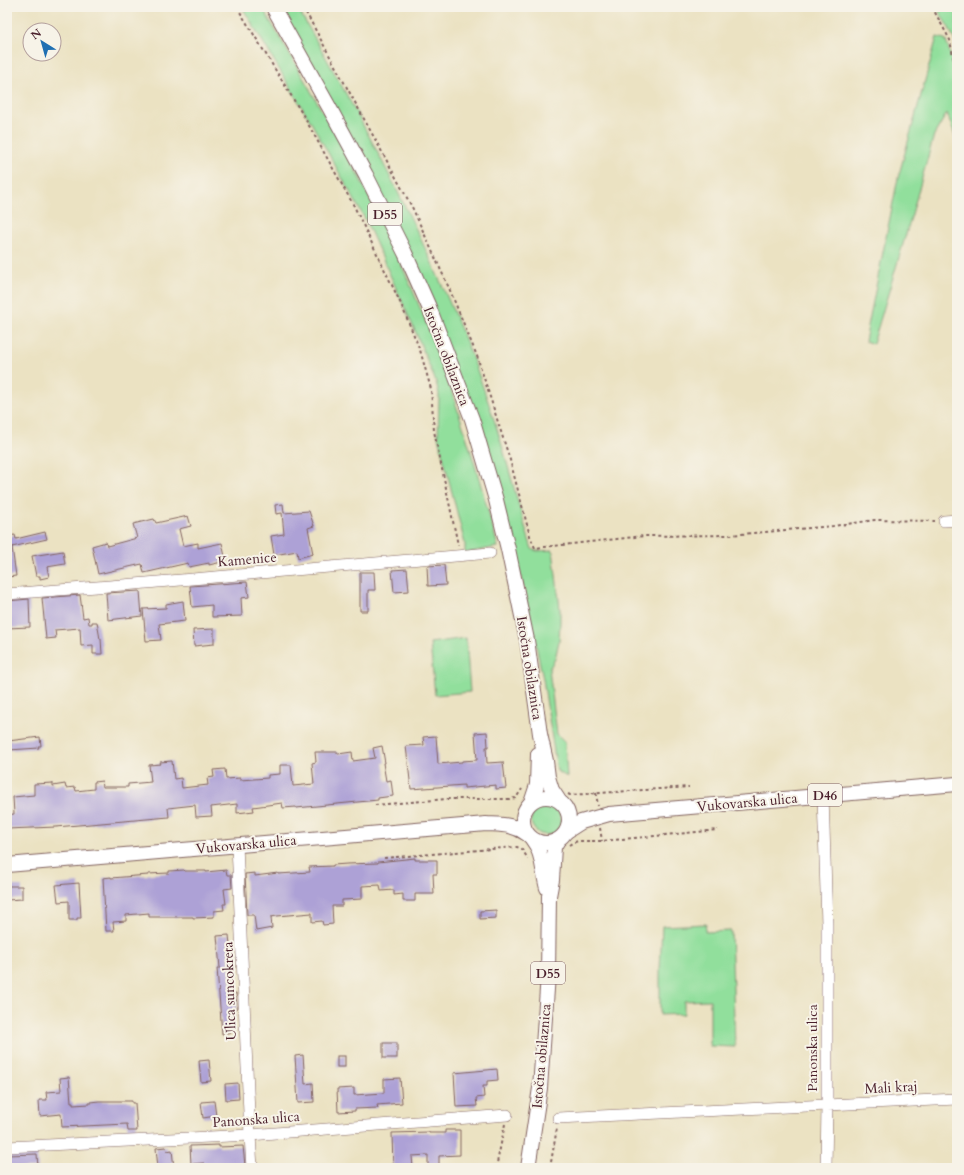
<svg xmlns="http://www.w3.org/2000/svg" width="964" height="1175" font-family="Cardo,serif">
<rect width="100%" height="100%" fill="#f7f3e8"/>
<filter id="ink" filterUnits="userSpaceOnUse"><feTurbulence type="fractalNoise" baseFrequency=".025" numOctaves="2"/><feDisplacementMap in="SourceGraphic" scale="8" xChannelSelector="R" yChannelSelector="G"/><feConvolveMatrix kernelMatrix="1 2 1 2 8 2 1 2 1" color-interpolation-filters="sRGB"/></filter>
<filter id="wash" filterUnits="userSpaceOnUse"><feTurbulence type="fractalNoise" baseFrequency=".012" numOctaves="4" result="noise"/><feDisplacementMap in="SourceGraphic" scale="16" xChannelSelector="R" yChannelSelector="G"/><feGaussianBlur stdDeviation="0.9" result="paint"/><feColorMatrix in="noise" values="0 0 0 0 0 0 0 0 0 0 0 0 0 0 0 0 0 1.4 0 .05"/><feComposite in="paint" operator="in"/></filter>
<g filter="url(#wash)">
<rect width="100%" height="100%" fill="#ebe2c2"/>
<!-- green -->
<g fill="#91df9c" stroke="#6e7f64">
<path d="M242,7H262C290,55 318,103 345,151C367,191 387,232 405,273C445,361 473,454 498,547L465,553V544L438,437L439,394L436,382L416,333L365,219L312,124Z"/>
<path d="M279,7H297C351,100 402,194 445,292C459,324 473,356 484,390C503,442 515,496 532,549L537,551L553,550L560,609V622L559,641L555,659L549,669L557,734L565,742L567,777L557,771L543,679L530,616L517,560L482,427Z"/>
<path d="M936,7H957V46L949,28Z"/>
<path d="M937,37L945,39C959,71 957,107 957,142L947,113L934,135L912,214L873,344L865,341L898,178Z"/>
<path d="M466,638L470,692L435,695L430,643Z"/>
<circle cx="546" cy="820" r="15"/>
<path d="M706,924L705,932L731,931L735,1047L710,1046V1000L684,1001V1014L660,1015V970L662,926Z"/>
</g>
<g id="blocks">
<!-- building -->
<g fill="#ada1d6">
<path d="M283,504L284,513L309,511L314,526L308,528L313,554L298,558L297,551L274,555L271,536L284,534L282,513L276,514L275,505Z"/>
<path d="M188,516L191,526L179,529L183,546L198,543V548L222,543L226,561L209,565V563L189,567L188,563L144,573L142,564L98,574L92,546L106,542L107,546L137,538L133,524L154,519L156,523Z"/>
<path d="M45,532L47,539L12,547L16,576L7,577V536L15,535L16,539Z"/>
<path d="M63,551L65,564L47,567L49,577L40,579V576H36L32,556Z"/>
<path d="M444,565L446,585L428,586L427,566Z"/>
<path d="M407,569L409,591L394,592L392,570Z"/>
<path d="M360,572H374L375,590H368V611H360Z"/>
<path d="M247,582L249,597L241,598L242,616L212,617V605L192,607L190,586Z"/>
<path d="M140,591L142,616L108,620L106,593Z"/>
<path d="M80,595L83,618L88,617L89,624H92V622H97L100,639H101L102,654H93V645L81,646L80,628L55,630L56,638L46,639L42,598Z"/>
<path d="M29,599L30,627L7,628V601Z"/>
<path d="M183,601L185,621L159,624L161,640L146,641L143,609L166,608V604Z"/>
<path d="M214,629V644L194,646L193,630Z"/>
<path d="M487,732L488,747H486L487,763L503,762L506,788L496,789V785L464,788V785L411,789L406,746L424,745L423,737L436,736L438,764L462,762V761L477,760L475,733Z"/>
<path d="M40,737L41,746H38L39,748L9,750L8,741Z"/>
<path d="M382,746L385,763H383L386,781L391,780L393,796L378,798V800L296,808V807L283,808L282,803L253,807L254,811L237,813V804L211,807L212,816L196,817L195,805L168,808L169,817L56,827L7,829V815L14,814L13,797L34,795V784L53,783V786L65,784L66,788L75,787L76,791L94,789V782L102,781L103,787H128V784L151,782L149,765L161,764L160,762L172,761L174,779L181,778L182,788L208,785L207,778L214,777L213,770L225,769L226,779L240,778V780L268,778V775L280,774V765H291L293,786L314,784L312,763L316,762L315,752H338V754L352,752L353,761L375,758L373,748Z"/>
<path d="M415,858V860H437V874H433L434,894H415V901H403V894L394,895V890L381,891L380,885L362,886V899L342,900V906H332L333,924L323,925L322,921L312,922V913L277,916L271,917L272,928L256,931L254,915H247L245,874L255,873V876L278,873V874L310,872L309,867L333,866V865L347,864L378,863V862Z"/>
<path d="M184,870L185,871H206V872L226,870L227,875H231L232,888L224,889L226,904H223L224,910L214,911V917L193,918V917H149V913L126,915V921L113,922L114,931H106L103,878L111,877V878L148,875V874L169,873V871Z"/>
<path d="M79,883L81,918H77V920H69V901L58,902L56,885Z"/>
<path d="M7,886H22V899L7,900Z"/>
<path d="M496,910V918L480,919V911Z"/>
<path d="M229,935L231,955H229L231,994L236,993L237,1008L234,1009L235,1017H231L232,1032L222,1034L217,968H220L217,936Z"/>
<rect x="383" y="1043" width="14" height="15"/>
<path d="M303,1055L305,1084L313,1083L314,1102L298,1103L295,1056Z"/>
<rect x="337" y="1056" width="8" height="11"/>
<path d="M209,1060L211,1081L201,1082L199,1061Z"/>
<path d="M497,1069L498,1080L487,1081V1086H483L484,1097L476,1098L477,1106L456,1107L454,1073Z"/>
<path d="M69,1077L71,1102H73V1105L90,1104V1102L99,1101H132V1103H135L137,1131H128L127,1124L62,1127L61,1114L40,1116L39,1100H47L46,1092L61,1091L60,1078Z"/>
<path d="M400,1078L402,1103L377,1105L378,1108L355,1109V1111L338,1112L337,1089L354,1088V1095L384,1093V1079Z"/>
<path d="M238,1083L239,1099L226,1100L225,1084Z"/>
<path d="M214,1101L216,1116L203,1118L201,1102Z"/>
<path d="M445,1130H460V1155L439,1156V1168H428V1155L412,1156L413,1168H393L392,1133L429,1132V1133H445Z"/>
<path d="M219,1145V1147L243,1146L245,1166L204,1168V1163L191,1164L190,1146Z"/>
<path d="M166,1147L167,1151L172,1150L174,1168H158L156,1148Z"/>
<path d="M37,1154L38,1168H7V1155Z"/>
</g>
</g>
</g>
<g filter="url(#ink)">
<use href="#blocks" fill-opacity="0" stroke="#826360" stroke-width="1"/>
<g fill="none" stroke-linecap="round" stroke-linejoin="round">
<!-- minor casing -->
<g stroke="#826360" stroke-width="12">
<g id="minor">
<path d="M944,521L957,520"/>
<path d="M7,594L135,584L490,553"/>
<path d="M237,845L250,1135L252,1168"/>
<path d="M558,1118L827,1105V924L823,795"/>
<path d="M7,1147L250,1135L507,1115"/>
<path d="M826,1168L827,1105L957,1099"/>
</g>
</g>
<!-- major casing -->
<g stroke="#826360" stroke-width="16">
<g id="major">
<path d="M273,7L329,107L366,175L405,253L429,307L472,419L496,500L508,549L527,640L540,734L546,761L548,777L552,790L558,799"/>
<circle cx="546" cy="820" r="23"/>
<path d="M532,800L537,785L538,754"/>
<path d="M567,831L581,822L609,814L957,784"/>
<path d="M532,839C543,852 542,871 547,888"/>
<path d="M7,865L486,824C502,825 513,824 527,834"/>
<path d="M528,1168L540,1088L548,975L549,896L552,880L554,847L558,840"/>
</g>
</g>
<!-- path -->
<g stroke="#826360" stroke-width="2" stroke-dasharray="3 3" stroke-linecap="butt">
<path d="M237,7L303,115L354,206L401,304L420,350L431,389L434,431L458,545"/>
<path d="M303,7L412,207L449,288L477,356L510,460L530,536L535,548L644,536L730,535L833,526L875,520L935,521"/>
<path d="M932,7L950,40L957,78"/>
<path d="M596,793L598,806"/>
<path d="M568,794L570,795L689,787"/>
<path d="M375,805L446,799H509L516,798L522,789"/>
<path d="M600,828L602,841"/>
<path d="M569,845L572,843L578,841H602L718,830"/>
<path d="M384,858L517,847L522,849L528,859"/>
<path d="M496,1168L505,1124"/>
<path d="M550,1168L557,1128"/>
</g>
<!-- minor -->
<use href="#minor" stroke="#fff" stroke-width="11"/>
<!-- major -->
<use href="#major" stroke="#fff" stroke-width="14"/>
</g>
</g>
<g text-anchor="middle" stroke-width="4" stroke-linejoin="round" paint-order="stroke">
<!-- shield labels -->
<g fill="#f7f3e8" stroke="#7e5f64" stroke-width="1">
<rect x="368" y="203" width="34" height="22" rx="3"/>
<rect x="808" y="784" width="34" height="22" rx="3"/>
<rect x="531" y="962" width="34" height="22" rx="3"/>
</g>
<g font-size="13" font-weight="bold" fill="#4a1f2b">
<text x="385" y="219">D55</text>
<text x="825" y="800">D46</text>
<text x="548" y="978">D55</text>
</g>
<!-- street labels -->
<g font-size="14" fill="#4a1f2b" stroke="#f7f3e8">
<text transform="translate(447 356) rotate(69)" y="5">Istočna obilaznica</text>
<text transform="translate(247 559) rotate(-5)" y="5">Kamenice</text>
<text transform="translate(530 668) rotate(81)" y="5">Istočna obilaznica</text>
<text transform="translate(747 802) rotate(-5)" y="5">Vukovarska ulica</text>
<text transform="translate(246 844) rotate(-5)" y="5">Vukovarska ulica</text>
<text transform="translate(229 991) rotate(-92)" y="5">Ulica suncokreta</text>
<text transform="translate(812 1048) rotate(-90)" y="5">Panonska ulica</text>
<text transform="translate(541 1056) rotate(-85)" y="5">Istočna obilaznica</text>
<text transform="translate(891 1087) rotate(-3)" y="5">Mali kraj</text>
<text transform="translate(256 1119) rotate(-4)" y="5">Panonska ulica</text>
</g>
</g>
<!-- margin -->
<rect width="964" height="1175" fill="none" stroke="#f7f3e8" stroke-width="24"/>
<!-- north arrow -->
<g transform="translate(42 42) rotate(323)"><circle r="19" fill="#f7f3e8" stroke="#b29e9c"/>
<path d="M0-3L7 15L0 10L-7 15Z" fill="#1f6fb2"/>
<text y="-6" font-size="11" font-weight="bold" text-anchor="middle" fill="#4a1f2b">N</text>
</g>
</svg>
